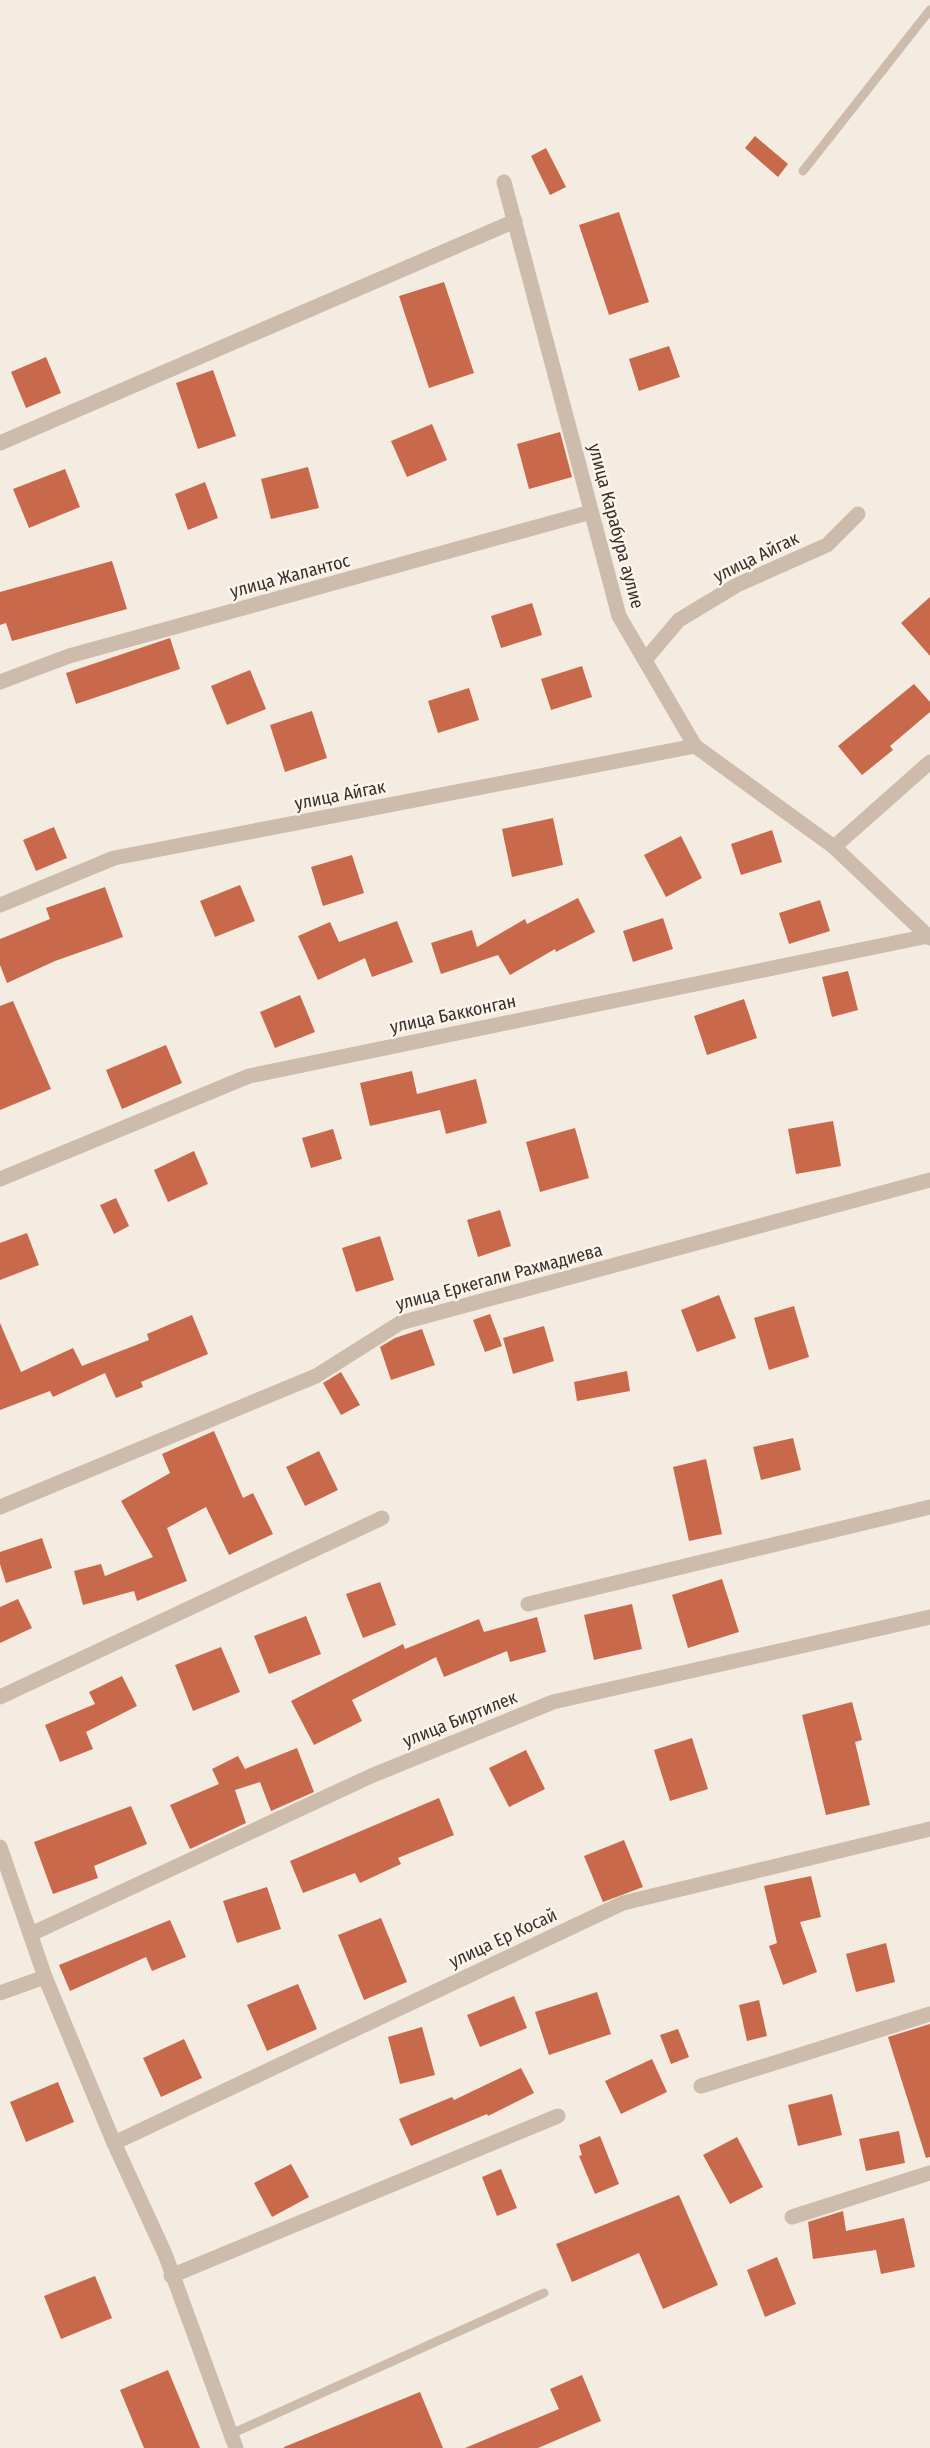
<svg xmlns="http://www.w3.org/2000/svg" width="930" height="2448" font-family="'Fira Sans Condensed',sans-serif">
<rect width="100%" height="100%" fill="#f4ebe1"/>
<!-- building -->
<g fill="#c8694b">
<path d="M755,136L788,164L778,177L745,148Z"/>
<path d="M546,148L566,187L550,195L531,156Z"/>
<path d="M619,212L649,302L609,315L579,225Z"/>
<path d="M444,282L474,373L429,388L399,296Z"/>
<path d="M669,346L680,377L639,391L629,359Z"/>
<path d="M46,357L61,393L26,408L11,372Z"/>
<path d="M213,370L236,436L198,449L176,383Z"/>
<path d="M432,424L447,460L407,477L391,441Z"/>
<path d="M560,432L572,477L529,489L517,444Z"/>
<path d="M308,467L319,508L271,519L261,479Z"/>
<path d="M65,469L80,507L29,528L13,489Z"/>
<path d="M205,482L218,518L188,530L175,494Z"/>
<path d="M112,561L127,609L12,641L6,623L0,625V592Z"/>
<path d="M930,597V656L901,623Z"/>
<path d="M532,603L542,635L501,648L491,616Z"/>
<path d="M170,638L180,669L76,704L66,673Z"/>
<path d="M582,666L592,697L551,710L541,679Z"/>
<path d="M250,670L266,709L227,725L211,686Z"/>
<path d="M914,684L930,702V712L890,746L893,750L862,775L838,746Z"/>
<path d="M469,688L479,720L438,733L428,701Z"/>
<path d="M312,711L327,758L285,772L270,725Z"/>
<path d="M553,818L563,865L512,877L502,829Z"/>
<path d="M54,827L67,858L36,871L23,840Z"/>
<path d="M772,830L782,862L741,875L731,844Z"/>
<path d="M681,836L702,878L666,897L644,855Z"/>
<path d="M352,855L364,893L323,906L311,867Z"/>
<path d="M240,885L255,921L215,937L200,901Z"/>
<path d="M105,887L123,937L55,961L7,983L0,965V939L50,919L46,908Z"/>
<path d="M578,898L595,932L556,952L555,949L510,975L498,955L441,974L431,943L472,930L477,947L525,919L527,924Z"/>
<path d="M820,900L830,931L789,944L779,913Z"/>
<path d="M663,918L673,949L633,962L623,931Z"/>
<path d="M397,921L413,962L372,977L365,958L318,980L298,936L330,922L339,942Z"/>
<path d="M848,971L858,1010L832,1017L822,977Z"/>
<path d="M300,995L315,1032L275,1048L260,1012Z"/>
<path d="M744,999L757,1038L707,1055L694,1016Z"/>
<path d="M13,1001L51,1089L0,1110V1006Z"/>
<path d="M166,1045L182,1083L122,1109L106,1070Z"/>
<path d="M412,1071L417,1094L476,1079L487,1123L446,1134L440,1110L370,1126L360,1083Z"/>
<path d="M833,1121L841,1166L796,1174L788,1129Z"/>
<path d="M575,1128L589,1178L540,1192L526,1142Z"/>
<path d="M333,1129L342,1159L311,1168L302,1138Z"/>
<path d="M194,1151L208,1184L168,1202L154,1170Z"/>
<path d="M116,1198L129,1226L114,1234L100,1205Z"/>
<path d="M500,1210L511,1246L478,1257L467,1220Z"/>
<path d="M27,1233L39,1265L0,1280V1243Z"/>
<path d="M380,1236L394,1280L356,1292L342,1248Z"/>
<path d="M719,1295L736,1338L697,1352L681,1310Z"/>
<path d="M794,1306L809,1357L769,1370L754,1318Z"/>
<path d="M490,1314L502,1346L485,1352L473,1320Z"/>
<path d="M192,1315L208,1354L141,1382L143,1387L116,1398L105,1373L53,1397L50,1391L0,1410V1323L21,1372L73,1348L82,1366L149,1340L147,1334Z"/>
<path d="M544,1326L554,1361L513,1374L503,1338Z"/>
<path d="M422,1329L435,1365L391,1380L380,1347L395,1338Z"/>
<path d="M627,1371L630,1391L577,1401L574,1382Z"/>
<path d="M341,1372L360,1405L341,1415L323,1383Z"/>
<path d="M214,1431L243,1498L253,1493L273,1534L229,1555L206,1507L167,1528L187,1581L137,1601L134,1591L83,1605L74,1571L101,1564L105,1576L153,1557L121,1501L170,1473L162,1454Z"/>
<path d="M793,1438L801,1470L761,1480L753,1447Z"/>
<path d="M319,1451L338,1490L305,1506L286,1467Z"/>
<path d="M706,1459L722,1534L689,1541L673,1467Z"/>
<path d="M42,1538L52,1568L6,1583L0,1564V1552Z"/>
<path d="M722,1579L739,1632L688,1648L672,1595Z"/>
<path d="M380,1582L396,1625L363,1638L346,1594Z"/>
<path d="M18,1599L32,1628L0,1643V1607Z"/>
<path d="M632,1604L642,1649L594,1660L584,1615Z"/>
<path d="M306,1616L321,1654L269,1674L254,1636Z"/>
<path d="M537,1617L546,1652L510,1662L507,1651L444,1677L436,1657L352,1700L362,1721L314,1745L291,1701L403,1644L405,1649L479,1619L484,1632Z"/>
<path d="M221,1647L240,1692L193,1711L175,1665Z"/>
<path d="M122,1676L137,1706L86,1732L93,1749L60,1762L45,1725L95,1704L89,1692Z"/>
<path d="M852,1702L862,1740L855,1742L870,1805L826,1815L802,1715Z"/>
<path d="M692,1738L708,1789L670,1801L654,1750Z"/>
<path d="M297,1748L314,1792L271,1811L260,1782L235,1790L246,1823L190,1849L170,1805L219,1784L212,1769L238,1756L245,1769Z"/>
<path d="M526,1750L545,1789L509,1807L489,1768Z"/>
<path d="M439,1798L454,1835L398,1858L401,1864L360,1883L355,1873L303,1893L290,1861Z"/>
<path d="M131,1806L147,1844L94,1866L98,1878L53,1894L34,1842Z"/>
<path d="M624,1840L643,1887L603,1902L584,1856Z"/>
<path d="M811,1876L821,1917L800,1922L817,1972L783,1985L769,1946L777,1943L764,1886Z"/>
<path d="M267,1887L281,1929L237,1943L223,1901Z"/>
<path d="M381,1918L407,1982L364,2000L338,1935Z"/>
<path d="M170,1920L186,1957L152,1971L146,1957L70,1991L59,1965Z"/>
<path d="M886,1943L895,1982L856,1992L846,1954Z"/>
<path d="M298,1984L317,2029L267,2051L247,2005Z"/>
<path d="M597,1992L611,2034L549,2055L535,2012Z"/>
<path d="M514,1996L527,2028L480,2047L467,2015Z"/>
<path d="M759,2000L767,2036L747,2041L739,2005Z"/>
<path d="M930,2024V2157L926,2158L888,2037Z"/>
<path d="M422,2027L435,2075L400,2084L388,2037Z"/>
<path d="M678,2029L689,2057L671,2064L660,2035Z"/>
<path d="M184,2039L202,2078L161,2097L143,2058Z"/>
<path d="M652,2059L667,2092L621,2114L605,2081Z"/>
<path d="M521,2068L534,2093L488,2116L487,2114L411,2146L399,2119L452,2097L454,2100Z"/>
<path d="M58,2082L74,2122L26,2142L10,2102Z"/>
<path d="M832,2094L842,2135L798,2146L788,2105Z"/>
<path d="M899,2131L905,2163L866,2171L859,2139Z"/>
<path d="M600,2136L619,2184L595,2194L579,2156L582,2155L579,2145Z"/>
<path d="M737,2137L763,2187L730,2204L703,2155Z"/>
<path d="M291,2164L309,2197L272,2217L254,2183Z"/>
<path d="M501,2169L517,2208L497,2216L482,2177Z"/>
<path d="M679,2195L718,2285L663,2309L639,2253L572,2282L556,2244Z"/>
<path d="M843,2211L846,2231L904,2218L915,2267L881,2274L876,2250L813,2259L808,2222Z"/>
<path d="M777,2257L796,2304L765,2317L747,2270Z"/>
<path d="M95,2276L112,2318L61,2339L44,2296Z"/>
<path d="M168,2370L200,2448H144L120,2390Z"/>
<path d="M582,2375L601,2421L538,2448H465L559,2409L550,2389Z"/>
<path d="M420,2392L443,2448H284V2447Z"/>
</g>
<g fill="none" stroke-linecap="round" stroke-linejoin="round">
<!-- service -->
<g stroke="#cdbbac" stroke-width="9">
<path d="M803,171L930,10"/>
<path d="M231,2434L544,2293"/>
</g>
<!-- minor -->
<g stroke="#cdbbac" stroke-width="15">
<path d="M504,182L619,616L695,746L834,847L930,938"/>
<path d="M0,443L515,221"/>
<path d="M645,660L679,620L737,585L827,545L858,514"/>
<path d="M0,682L69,656L591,512"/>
<path d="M834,847L930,762"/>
<path d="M0,905L114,858L695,746"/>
<path d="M0,1179L249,1076L928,936"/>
<path d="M0,1507L316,1376L400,1323L930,1180"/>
<path d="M528,1604L930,1507"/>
<path d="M0,1697L382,1518"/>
<path d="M0,1847L45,1977L114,2143L165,2254L236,2448"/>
<path d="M31,1934L371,1776L553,1702L930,1617"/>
<path d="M0,1993L45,1977"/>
<path d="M701,2086L930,2014"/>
<path d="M114,2143L623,1903L930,1829"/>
<path d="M792,2217L930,2173"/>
<path d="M171,2276L558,2116"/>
</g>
</g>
<g text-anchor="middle" stroke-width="5" stroke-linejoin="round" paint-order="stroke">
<!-- street labels -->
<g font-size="18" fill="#3b302b" stroke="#fbf5ee">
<text transform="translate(616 526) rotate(75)" y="6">улица Карабура аулие</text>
<text transform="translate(756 557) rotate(-26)" y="6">улица Айгак</text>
<text transform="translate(290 576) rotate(-15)" y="6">улица Жалантос</text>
<text transform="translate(340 795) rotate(-11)" y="6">улица Айгак</text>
<text transform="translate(453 1014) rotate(-12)" y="6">улица Бакконган</text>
<text transform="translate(499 1277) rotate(-15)" y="6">улица Еркегали Рахмадиева</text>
<text transform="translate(460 1719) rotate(-22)" y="6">улица Биртилек</text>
<text transform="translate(503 1938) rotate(-25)" y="6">улица Ер Косай</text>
</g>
</g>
</svg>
